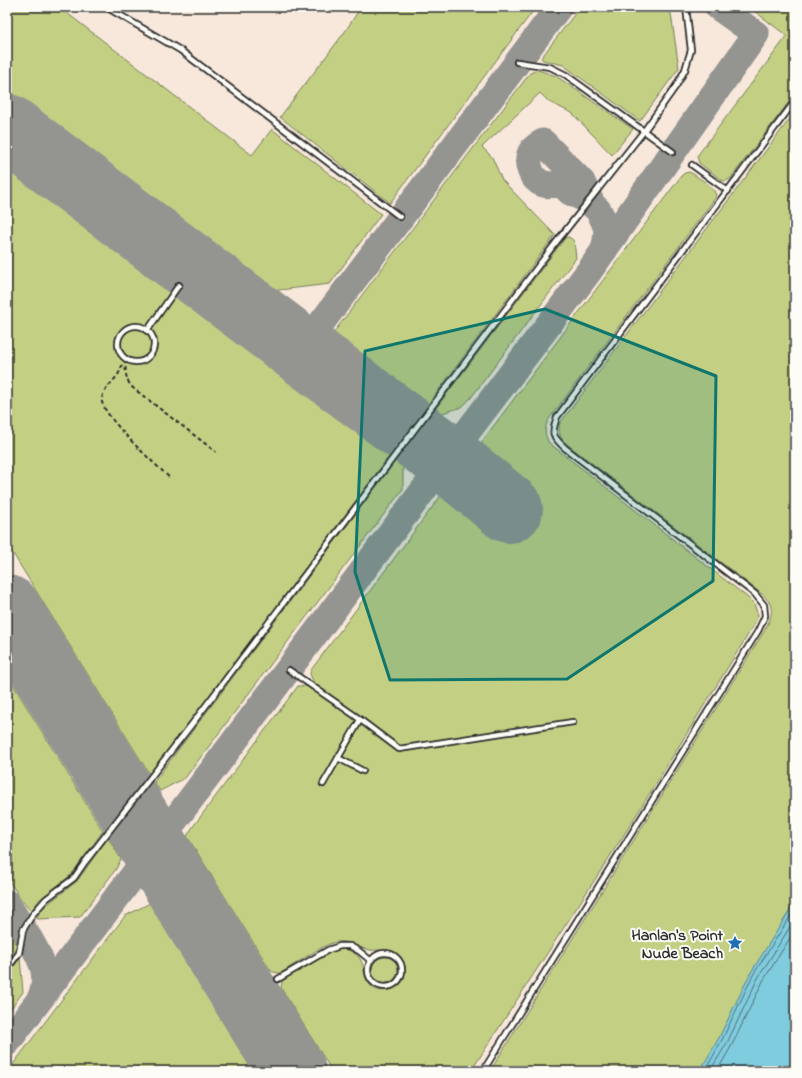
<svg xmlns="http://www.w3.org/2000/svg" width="802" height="1078" font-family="'Indie Flower',sans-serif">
<rect width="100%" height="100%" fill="#fdfcf7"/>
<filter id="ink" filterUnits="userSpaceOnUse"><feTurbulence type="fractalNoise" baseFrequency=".025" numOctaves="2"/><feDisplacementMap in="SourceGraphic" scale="8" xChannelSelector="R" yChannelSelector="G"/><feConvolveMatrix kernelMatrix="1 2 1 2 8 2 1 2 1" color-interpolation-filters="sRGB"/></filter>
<g filter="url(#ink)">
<!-- built -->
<path fill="#f7e8db" d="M7,7H795L792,604L500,1071H7Z"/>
<!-- green -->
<g fill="#c3d084" stroke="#777e58">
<path d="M7,7H59L252,155L272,129L381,214L330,284L262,292L7,100Z"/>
<path d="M361,7H536L390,203L280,117L344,33Z"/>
<path d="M580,7H670L679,68L640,121L563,65L543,60L541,58Z"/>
<path d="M749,7H795V94L730,179L726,181H723L699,163L697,156L787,36Z"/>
<path d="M538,70L556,76L633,129L612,155L572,113L549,102L540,93L482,147L492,157L502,180L555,235L426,407L419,409L328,340L530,73Z"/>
<path d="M795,112V900L789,912L750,974L719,1038L700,1071H490L763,633C768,624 775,613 769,602C767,599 764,596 762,594L563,441C559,434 558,430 560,423Z"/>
<path d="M7,157L390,444L393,451L150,775L7,544Z"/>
<path d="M689,172L693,174C700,179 716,187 716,197L549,419C544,429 544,433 549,443L747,597L754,604L758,615L754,625L627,830L471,1071H332L281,988L282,982L285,979L332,951C339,949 345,948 352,952C370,961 358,979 375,989C379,991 384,991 390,990C411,987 410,952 388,950C383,949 376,951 370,950C357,948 346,938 332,943C320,947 302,960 290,967C287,969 283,972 280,973C277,973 273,972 271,971L187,836L192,828L298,686H303L310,687L313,681L310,674L311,670L445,490L448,489L498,527L526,490L474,452L682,175L685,173Z"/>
<path d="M569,237L574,241L576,258L470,399L462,407L436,415L430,416L565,238Z"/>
<path d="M401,454H403V489L185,778L160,791L154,782Z"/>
<path d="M7,675L103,831L71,875L39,900L31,911L19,896L7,878Z"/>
<path d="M108,838L121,859L116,869L80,917L38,919L36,918L44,907L77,881Z"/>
<path d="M150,903L253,1071H8L125,916Z"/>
<path d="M7,929L17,947L7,962Z"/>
<circle cx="385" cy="970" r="13"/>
<path d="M20,958L23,992L7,1014V975Z"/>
</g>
<!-- water -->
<path fill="#80ccdf" stroke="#5e8c97" d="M795,900V1071H700L719,1038L750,974L789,912Z"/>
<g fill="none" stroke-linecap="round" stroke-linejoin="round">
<!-- shore -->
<g stroke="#4d6b73" stroke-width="1">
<path d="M705,1071L722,1040L753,975L795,909"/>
<path d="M710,1071L727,1043L758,978L795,919"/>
<path d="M717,1071L732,1045L763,981L795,930"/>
</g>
<!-- taxiway -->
<g stroke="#949491" stroke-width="27">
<path d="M591,202L582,182L543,142C539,144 536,146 533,149C525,159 529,175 539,182C546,186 554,185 561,183L570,192L587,200L598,210L603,219L607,229L606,240L604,250"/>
<path d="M301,350L559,7"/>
<path d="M7,903C14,915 21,926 29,938C41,959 51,975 40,999"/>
<path d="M7,1043L468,431L590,270L756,34L718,7"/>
</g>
<!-- runway -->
<g stroke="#949491" stroke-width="68">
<path d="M7,128L301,350L448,459L509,509"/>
<path d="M7,609L292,1071"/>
</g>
<!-- service casing -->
<g stroke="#2b2b2b" stroke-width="8">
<g id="service">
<path d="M106,7L180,50L400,217"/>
<path d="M517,62L550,67L566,75L673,152"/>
<path d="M692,165L728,191"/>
<circle cx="136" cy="344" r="18"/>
<path d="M147,331L179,285"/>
<path d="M289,670L354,715L399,749L573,722"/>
<path d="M338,758L363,771"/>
<path d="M323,784L360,720"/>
<circle cx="385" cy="970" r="17"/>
<path d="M7,969L19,953L23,930L33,914L46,899L74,878L85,862L192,724L554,245L644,131L676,86L685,70L691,50L686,7"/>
<path d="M278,979L328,950L340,946H350L359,951L370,960"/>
<path d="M483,1071L758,631L765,616L764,605L755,594L565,448C552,436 551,434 557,417L795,101"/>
</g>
</g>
<!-- path -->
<g stroke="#2b2b2b" stroke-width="2" stroke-dasharray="4 3" stroke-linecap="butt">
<path d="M126,359C123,363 121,368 119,373C114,381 104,389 102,398C97,412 158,467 170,478"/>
<path d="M126,360C125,371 125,380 133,388L216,452"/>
</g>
<!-- service -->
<use href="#service" stroke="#fdfcf7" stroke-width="4.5"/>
</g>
</g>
<!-- marked area -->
<path fill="#0f766e" fill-opacity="0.2" stroke="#0f766e" stroke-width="3" stroke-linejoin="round" d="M545,309L716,376L713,581L567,679L390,680L355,572L365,351Z"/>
<!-- icons -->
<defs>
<g id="sight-bare" transform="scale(1.2)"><path d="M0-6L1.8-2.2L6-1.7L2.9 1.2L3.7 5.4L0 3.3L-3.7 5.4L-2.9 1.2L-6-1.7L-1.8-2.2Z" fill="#1f6fb2" stroke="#fdfcf7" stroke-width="2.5" paint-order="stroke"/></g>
</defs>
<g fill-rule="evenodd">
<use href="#sight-bare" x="735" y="943"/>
</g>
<g text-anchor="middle" stroke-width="4" stroke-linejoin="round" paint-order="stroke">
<!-- poi labels -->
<g font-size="16" font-weight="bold" fill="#2b2b2b" stroke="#fdfcf7" text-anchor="end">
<text x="723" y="940">Hanlan's Point<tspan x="723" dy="18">Nude Beach</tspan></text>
</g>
</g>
<!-- margin -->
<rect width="802" height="1078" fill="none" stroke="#fdfcf7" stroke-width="24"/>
<rect x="12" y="12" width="778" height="1054" fill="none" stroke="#2b2b2b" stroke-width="1.5" filter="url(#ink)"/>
</svg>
